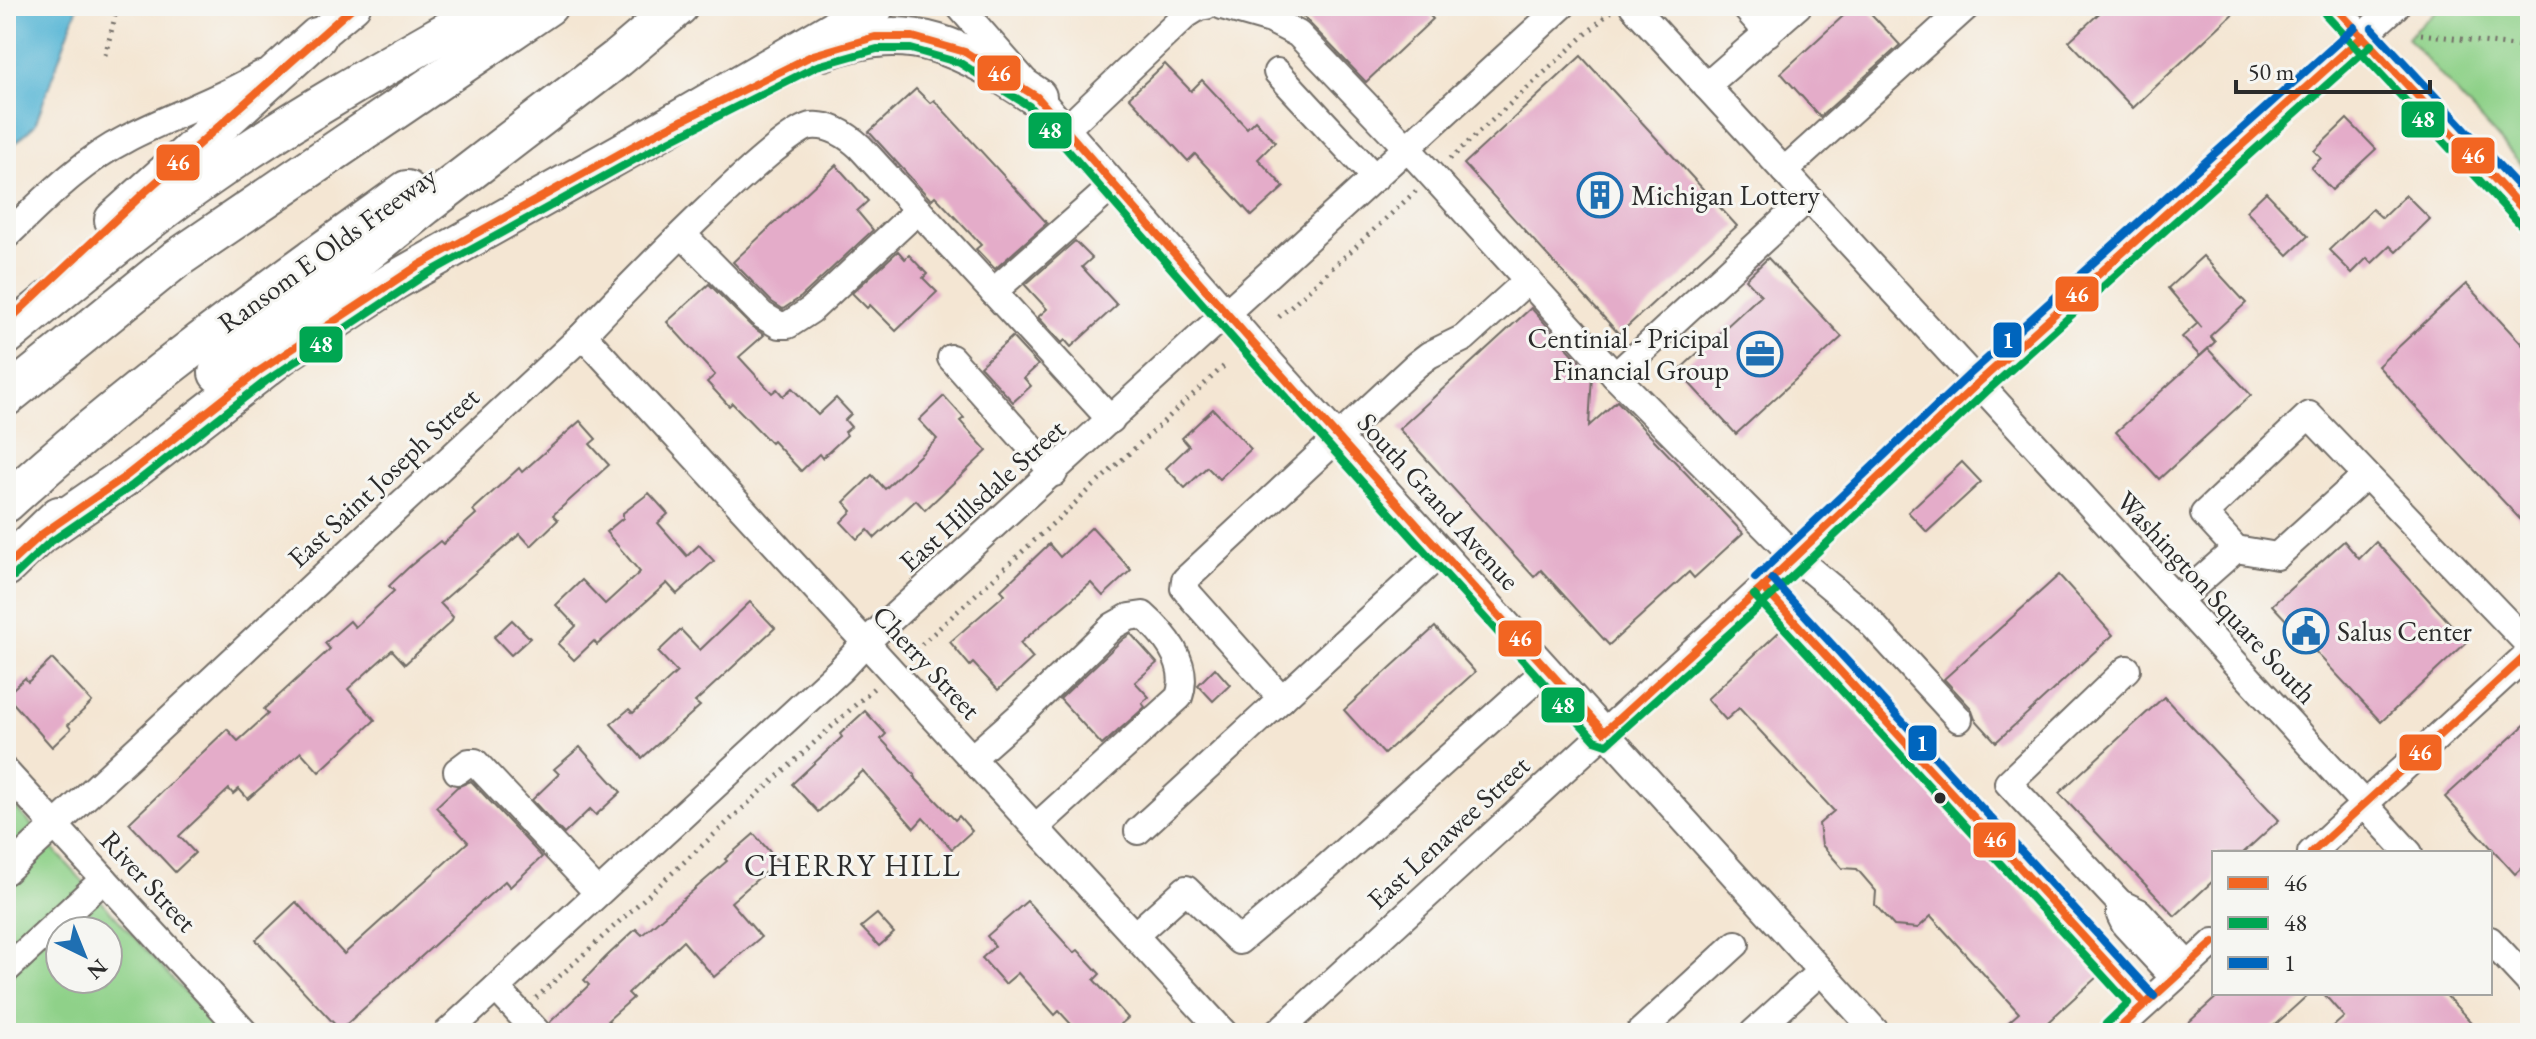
<svg xmlns="http://www.w3.org/2000/svg" width="2536" height="1039" font-family="'EB Garamond',serif">
<rect width="100%" height="100%" fill="#f6f6f2"/>
<filter id="ink" filterUnits="userSpaceOnUse"><feTurbulence type="fractalNoise" baseFrequency=".0125" numOctaves="2"/><feDisplacementMap in="SourceGraphic" scale="16" xChannelSelector="R" yChannelSelector="G"/><feConvolveMatrix kernelMatrix="1 2 1 2 8 2 1 2 1" color-interpolation-filters="sRGB"/></filter>
<filter id="wash" filterUnits="userSpaceOnUse"><feTurbulence type="fractalNoise" baseFrequency=".006" numOctaves="4" result="noise"/><feDisplacementMap in="SourceGraphic" scale="32" xChannelSelector="R" yChannelSelector="G"/><feGaussianBlur stdDeviation="1.8" result="paint"/><feColorMatrix in="noise" values="0 0 0 0 0 0 0 0 0 0 0 0 0 0 0 0 0 1.4 0 .05"/><feComposite in="paint" operator="in"/></filter>
<g filter="url(#wash)">
<rect width="100%" height="100%" fill="#f4e6d3"/>
<!-- green -->
<g fill="#8fd189" stroke="#5d7e5a" stroke-width="2" fill-rule="evenodd">
<path d="M2441,6H2530V174L2407,38Z"/>
<path d="M6,797L222,1033H6ZM60,931H108V979H60Z"/>
</g>
<!-- water -->
<path fill="#57b6d5" stroke="#417080" stroke-width="2" d="M6,6H78L35,125L6,152Z"/>
<g id="blocks">
<!-- building -->
<g fill="#e4acc9">
<path d="M1293,6H1421L1433,19L1366,82Z"/>
<path d="M1854,6H1864L1900,45L1820,117L1781,73Z"/>
<path d="M2107,6H2241L2133,108L2069,41Z"/>
<path d="M1581,56L1737,226L1619,334L1464,164Z"/>
<path d="M1165,64L1191,91L1202,80L1247,128L1255,120L1275,142L1258,159L1284,187L1252,216L1195,154L1188,161L1129,97Z"/>
<path d="M916,89L930,103L934,100L1047,223L995,269L976,249L981,245L935,196L931,200L869,132Z"/>
<path d="M2347,119L2376,149L2332,190L2311,168L2321,158L2314,151Z"/>
<path d="M836,165L868,201L857,211L873,230L801,297L783,309L772,302L733,262Z"/>
<path d="M2266,192L2308,236L2288,255L2246,211Z"/>
<path d="M2406,195L2430,219L2396,252L2390,246L2372,263L2367,258L2352,273L2329,250L2372,209L2382,218Z"/>
<path d="M1075,241L1092,258L1082,267L1117,305L1071,347L1065,340L1062,343L1038,317L1047,309L1025,285Z"/>
<path d="M898,251L905,259L909,255L927,274L923,278L937,292L896,331L870,305L867,308L852,293Z"/>
<path d="M2203,256L2246,303L2210,336L2215,342L2200,356L2182,337L2198,323L2202,328L2168,288Z"/>
<path d="M1768,258L1842,337L1736,434L1678,371L1761,295L1746,279Z"/>
<path d="M709,284L751,326L764,335L739,357L772,393L777,389L783,396L792,388L818,415L836,398L851,414L845,420L851,427L845,432L847,435L822,458L819,454L801,471L773,441L771,443L732,403L729,406L707,382L715,375L667,322Z"/>
<path d="M2466,284L2530,353V530L2378,366Z"/>
<path d="M1531,308L1592,375L1589,426L1617,401L1743,533L1694,578L1689,572L1609,645L1541,570L1534,577L1399,429Z"/>
<path d="M1012,337L1038,365L1024,378L1031,386L1013,402L980,366Z"/>
<path d="M2208,349L2251,395L2159,479L2116,432Z"/>
<path d="M944,396L964,418L960,421L987,451L925,510L916,500L875,538L868,530L857,539L841,522L852,511L844,502L872,475L885,489L937,439L919,420Z"/>
<path d="M1213,409L1251,449L1219,479L1207,467L1185,488L1166,468L1189,446L1182,438Z"/>
<path d="M580,421L596,439L590,444L609,465L553,515L558,520L531,546L520,534L440,603L453,617L451,622L405,664L392,650L348,689L375,720L319,772L301,752L248,799L239,789L233,794L229,789L179,836L195,853L175,872L129,823L227,729L238,741L268,714L264,709L330,649L325,643L350,621L355,627L394,591L389,586L409,567L440,541L443,544L476,514L473,510L519,468L522,472Z"/>
<path d="M1962,462L1981,482L1927,532L1908,512Z"/>
<path d="M649,493L668,514L658,523L687,556L699,545L714,561L677,594L667,583L597,645L594,641L574,660L558,644L576,626L556,605L582,580L605,604L640,572L606,532L623,518V513Z"/>
<path d="M1092,527L1131,570L1103,596L1091,583L1020,643L1033,658L998,690L973,663L970,666L950,642L1005,594L1001,590L1049,544L1060,557Z"/>
<path d="M2344,541L2359,559L2376,542L2467,642L2381,722L2272,605Z"/>
<path d="M2059,575L2113,635L1996,742L1975,719L1971,708L1944,679Z"/>
<path d="M750,602L775,628L695,702L700,706L642,758L611,724L629,709L633,713L677,672L658,652L681,630L700,650Z"/>
<path d="M512,620L530,638L511,655L494,637Z"/>
<path d="M1435,627L1475,672L1384,754L1344,710Z"/>
<path d="M1781,630L2098,976L2036,1033H1996L2019,1013L1931,916L1918,928L1894,926L1875,905L1876,891L1857,869L1842,868L1822,845L1819,824L1834,811L1739,708L1726,720L1707,699Z"/>
<path d="M1131,634L1157,663L1135,682L1149,697L1142,703L1145,707L1102,745L1060,699L1123,639Z"/>
<path d="M52,659L92,702L68,725L71,729L52,747L6,695L25,678L28,682Z"/>
<path d="M1215,668L1230,685L1213,701L1198,685Z"/>
<path d="M2164,697L2279,820L2243,853H2214V880L2175,916L2059,793Z"/>
<path d="M865,711L886,734L881,739L915,775L914,777L955,820L959,816L972,831L952,849L923,818L914,828L863,771L818,812L792,784L842,737L840,734Z"/>
<path d="M2530,720V860L2515,874L2445,797Z"/>
<path d="M580,747L621,792L596,815L590,809L564,834L532,800L559,774L554,769Z"/>
<path d="M471,781L542,857L510,887L505,881L340,1030L256,940L296,902L344,954L468,842L436,807L457,787Z"/>
<path d="M754,834L778,861L731,902L761,937L714,977L683,941L628,993L633,998L608,1020L620,1033H554L550,1022L589,985L584,980L606,957L636,929L642,935L727,861L725,859Z"/>
<path d="M1027,901L1074,953L1078,950L1100,974L1094,980L1128,1018L1111,1033H1079L1059,1011L1055,1015L1018,973L1005,984L982,958L995,946L987,936Z"/>
<path d="M877,914L894,933L879,946L861,927Z"/>
<path d="M2221,993H2310L2266,1033H2177Z"/>
<path d="M2323,993H2444L2481,1033H2326L2344,1017Z"/>
</g>
</g>
</g>
<g filter="url(#ink)">
<use href="#blocks" fill-opacity="0" stroke="#716c66" stroke-width="2"/>
<g fill="none" stroke-linecap="round" stroke-linejoin="round">
<!-- minor casing -->
<g stroke="#716c66" stroke-width="30">
<g id="minor">
<path d="M959,6L1251,341L1877,1033"/>
<path d="M1222,6L1271,20L1298,34L1407,148L1615,376L1808,198"/>
<path d="M1633,6L2409,853"/>
<path d="M1744,6L1768,33"/>
<path d="M2334,6L2530,217"/>
<path d="M1277,72L1375,178"/>
<path d="M1706,86L1798,6"/>
<path d="M1066,129L1186,15L1199,7L1206,6"/>
<path d="M1784,171L1967,6"/>
<path d="M683,235L762,315L779,325H788L811,310L918,210"/>
<path d="M6,236C43,201 80,162 126,139C169,116 220,100 260,75"/>
<path d="M993,292L1114,185"/>
<path d="M583,335L1224,1033"/>
<path d="M951,358L1054,473"/>
<path d="M1615,376L1795,557L1861,612L1959,719"/>
<path d="M2236,549L2204,514L2309,415L2530,646"/>
<path d="M1763,587L2145,1004"/>
<path d="M2177,601L2236,549L2277,556L2366,475"/>
<path d="M2127,669L2008,783L2120,903L2139,912L2188,965"/>
<path d="M1282,699L1192,598L1184,588L1185,580L1416,365L1429,355L1464,338L1528,280"/>
<path d="M972,758L1023,713L1113,626L1129,617L1143,615C1167,636 1190,665 1179,697L1036,827"/>
<path d="M457,771L469,762H475L598,893"/>
<path d="M6,772L245,1033"/>
<path d="M1138,831L1442,552"/>
<path d="M2311,853L2530,652"/>
<path d="M6,871L583,335C611,304 782,128 811,126C831,124 847,135 860,147L1111,420"/>
<path d="M2120,903V915L2125,925L2174,978"/>
<path d="M1135,935L1186,889L1239,941L1329,865L1547,669"/>
<path d="M2490,940L2530,983"/>
<path d="M6,970L104,879"/>
<path d="M496,988L538,1033"/>
<path d="M447,1033L840,670L865,643L1562,6"/>
<path d="M1277,1033L1763,587L1978,383L2396,6"/>
<path d="M1639,1033L1736,944"/>
<path d="M1753,1033L1821,971"/>
<path d="M2114,1033L2214,942"/>
</g>
</g>
<!-- major casing -->
<g stroke="#716c66" stroke-width="36">
<path id="major" d="M317,37L354,6"/>
</g>
<!-- highway casing -->
<g stroke="#716c66" stroke-width="42">
<g id="highway">
<path d="M823,51C913,18 963,48 1037,97"/>
<path d="M114,220L317,37"/>
<path d="M6,336C85,271 163,206 249,150C327,98 410,53 491,6"/>
<path d="M218,373L425,206L618,58L679,6"/>
<path d="M6,397L175,260L548,6"/>
<path d="M6,503C131,388 270,289 407,190"/>
<path d="M42,534L126,476L282,355L394,281L655,134L875,6"/>
<path d="M6,567L59,516"/>
</g>
</g>
<!-- path -->
<g stroke="#716c66" stroke-width="5" stroke-dasharray="2 6" stroke-linecap="butt">
<path d="M2421,34L2530,48"/>
<path d="M105,55L118,6"/>
<path d="M1450,159L1610,12"/>
<path d="M1279,317L1416,191"/>
<path d="M910,655L1224,366"/>
<path d="M536,998L876,686"/>
</g>
<!-- minor -->
<use href="#minor" stroke="#fff" stroke-width="26"/>
<!-- major -->
<use href="#major" stroke="#fff" stroke-width="32"/>
<!-- highway -->
<use href="#highway" stroke="#fff" stroke-width="38"/>
<!-- bus-1 casing -->
<g stroke="#f6f6f2" stroke-width="14">
<g id="bus-1">
<path d="M2334,6L2530,217"/>
<path d="M6,323L145,192L354,6"/>
<path d="M6,567L42,534L126,476L259,371L419,265L655,134L813,55L875,37H913L965,52L1037,97L1251,341L1604,732L1763,587L1978,383L2363,36"/>
<path d="M1763,587L2145,1004"/>
<path d="M2311,853L2530,652"/>
<path d="M2114,1033L2214,942"/>
</g>
</g>
<!-- bus-2 casing -->
<g stroke="#f6f6f2" stroke-width="14">
<g id="bus-2">
<path d="M2325,14L2521,225"/>
<path d="M14,576L49,543L133,485L266,381L425,275L661,145L817,66L877,49H911L960,63L1029,106L1242,349L1595,740L1607,744L1771,596L1986,392L2371,45"/>
<path d="M1754,595L2128,1003L2106,1024"/>
</g>
</g>
<!-- bus-3 casing -->
<g stroke="#f6f6f2" stroke-width="14">
<g id="bus-3">
<path d="M2372,28L2530,199"/>
<path d="M1755,578L1970,374L2355,27"/>
<path d="M1772,579L2154,996"/>
</g>
</g>
<!-- bus-1 -->
<use href="#bus-1" stroke="#f26522" stroke-width="8"/>
<!-- bus-2 -->
<use href="#bus-2" stroke="#00a651" stroke-width="8"/>
<!-- bus-3 -->
<use href="#bus-3" stroke="#0065bd" stroke-width="8"/>
</g>
</g>
<!-- icons -->
<defs>
<g id="building-ring" transform="scale(2.3)"><circle r="9.5" fill="#f6f6f2" stroke="#1f6fb2" stroke-width="1.5"/><path d="M-4-6H4V6H1V3H-1V6H-4ZM-2.5-4.3h1.7v1.8h-1.7ZM.8-4.3h1.7v1.8H.8ZM-2.5-1h1.7V.8h-1.7ZM.8-1h1.7V.8H.8Z" fill="#1f6fb2"/></g>
<g id="office-ring" transform="scale(2.3)"><circle r="9.5" fill="#f6f6f2" stroke="#1f6fb2" stroke-width="1.5"/><path d="M-6-3h4V-5.5h4V-3h4V5H-6ZM-1-4.5V-3h2v-1.5ZM-6 0V1H6V0Z" fill="#1f6fb2"/></g>
<g id="civic-ring" transform="scale(2.3)"><circle r="9.5" fill="#f6f6f2" stroke="#1f6fb2" stroke-width="1.5"/><path d="M-.6-6.5H3V-4.5H.6V-3L4-1V1h2V6H-6V1h2V-1L-.6-3ZM-1.2 2.5V6h2.4V2.5Z" fill="#1f6fb2"/></g>
</defs>
<g fill-rule="evenodd">
<use href="#building-ring" x="1600" y="195"/>
<use href="#office-ring" x="1760" y="354"/>
<use href="#civic-ring" x="2306" y="631"/>
</g>
<!-- markers -->
<circle fill="#2b2b2b" stroke="#f6f6f2" stroke-width="3" cx="1940" cy="798" r="7"/>
<g text-anchor="middle" stroke-width="6" stroke-linejoin="round" paint-order="stroke">
<!-- poi labels -->
<g font-size="28" fill="#2b2b2b" stroke="#f6f6f2" text-anchor="start">
<text x="1631" y="205">Michigan Lottery</text>
<text x="1729" y="348" text-anchor="end">Centinial - Pricipal<tspan x="1729" dy="32">Financial Group</tspan></text>
<text x="2337" y="641">Salus Center</text>
</g>
<!-- street labels -->
<g font-size="28" fill="#2b2b2b" stroke="#f6f6f2">
<text transform="translate(327 249) rotate(-36)" y="10">Ransom E Olds Freeway</text>
<text transform="translate(383 477) rotate(-43)" y="10">East Saint Joseph Street</text>
<text transform="translate(982 495) rotate(-42)" y="10">East Hillsdale Street</text>
<text transform="translate(1439 501) rotate(48)" y="10">South Grand Avenue</text>
<text transform="translate(2217 597) rotate(47)" y="10">Washington Square South</text>
<text transform="translate(927 662) rotate(47)" y="10">Cherry Street</text>
<text transform="translate(1448 832) rotate(-43)" y="10">East Lenawee Street</text>
<text transform="translate(149 881) rotate(47)" y="10">River Street</text>
</g>
<!-- neighbourhood labels -->
<g font-size="30" letter-spacing="2" fill="#2b2b2b" stroke="#f6f6f2">
<text x="853" y="876">CHERRY HILL</text>
</g>
</g>
<g stroke="#f6f6f2" stroke-width="3">
<rect x="976" y="54" width="46" height="38" rx="8" fill="#f26522"/>
<rect x="2400" y="100" width="46" height="39" rx="8" fill="#00a651"/>
<rect x="1027" y="111" width="46" height="39" rx="8" fill="#00a651"/>
<rect x="2450" y="136" width="46" height="39" rx="8" fill="#f26522"/>
<rect x="155" y="143" width="46" height="39" rx="8" fill="#f26522"/>
<rect x="2054" y="275" width="46" height="38" rx="8" fill="#f26522"/>
<rect x="1992" y="321" width="31" height="38" rx="8" fill="#0065bd"/>
<rect x="298" y="325" width="46" height="39" rx="8" fill="#00a651"/>
<rect x="1497" y="619" width="46" height="39" rx="8" fill="#f26522"/>
<rect x="1540" y="686" width="46" height="38" rx="8" fill="#00a651"/>
<rect x="1907" y="724" width="31" height="38" rx="8" fill="#0065bd"/>
<rect x="2398" y="733" width="45" height="39" rx="8" fill="#f26522"/>
<rect x="1972" y="821" width="45" height="38" rx="8" fill="#f26522"/>
</g>
<g font-size="22" text-anchor="middle" font-weight="bold" fill="#fff">
<text x="999" y="81">46</text>
<text x="2423" y="127">48</text>
<text x="1050" y="138">48</text>
<text x="2473" y="163">46</text>
<text x="178" y="170">46</text>
<text x="2077" y="302">46</text>
<text x="2008" y="348">1</text>
<text x="321" y="352">48</text>
<text x="1520" y="646">46</text>
<text x="1563" y="713">48</text>
<text x="1922" y="751">1</text>
<text x="2420" y="760">46</text>
<text x="1995" y="847">46</text>
</g>
<!-- margin -->
<rect width="2536" height="1039" fill="none" stroke="#f6f6f2" stroke-width="32"/>
<!-- legend -->
<rect x="2212" y="851" width="280" height="144" fill="#f6f6f2" stroke="#a5a5a2" stroke-width="2"/>
<rect x="2228" y="877" width="40" height="12" fill="#f26522" stroke="#a5a5a2" stroke-width="2"/>
<text x="2284" y="891" font-size="24" fill="#2b2b2b">46</text>
<rect x="2228" y="917" width="40" height="12" fill="#00a651" stroke="#a5a5a2" stroke-width="2"/>
<text x="2284" y="931" font-size="24" fill="#2b2b2b">48</text>
<rect x="2228" y="957" width="40" height="12" fill="#0065bd" stroke="#a5a5a2" stroke-width="2"/>
<text x="2284" y="971" font-size="24" fill="#2b2b2b">1</text>
<!-- north arrow -->
<g transform="translate(84 955) rotate(137)"><circle r="38" fill="#f6f6f2" stroke="#a5a5a2" stroke-width="2"/>
<path d="M0-6L14 30L0 20L-14 30Z" fill="#1f6fb2"/>
<text y="-12" font-size="22" font-weight="bold" text-anchor="middle" fill="#2b2b2b">N</text>
</g>
<!-- scale -->
<path d="M2236 80v12h194v-12" fill="none" stroke="#2b2b2b" stroke-width="4"/>
<text x="2248" y="80" font-size="24" fill="#2b2b2b" stroke="#f6f6f2" stroke-width="6" paint-order="stroke">50 m</text>
</svg>
